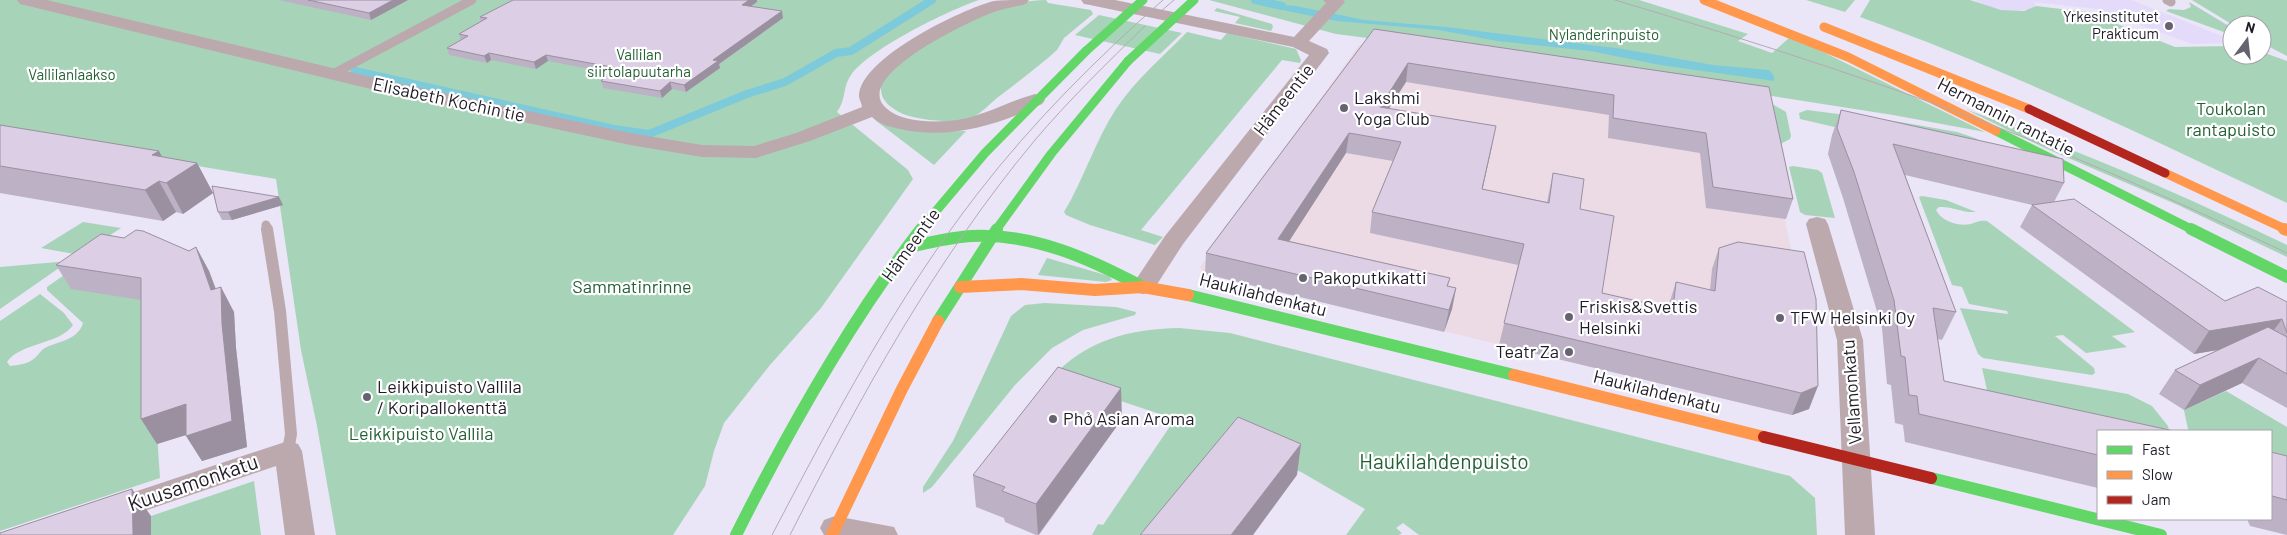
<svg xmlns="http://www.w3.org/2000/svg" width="2287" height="535" font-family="Barlow,sans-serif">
<rect width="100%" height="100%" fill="#eae5f7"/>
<!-- commercial -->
<path fill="#ecdbe4" d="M1359,45L1762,107L1796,274L1809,409L1792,415L1205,274L1200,267Z"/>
<!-- built -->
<path fill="#e3dbf9" d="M1974,0H2131L2232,40V43L2192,44L2098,9L2034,2L2036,6L2031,9L2013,11L1991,8Z"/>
<!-- green -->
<g fill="#a7d4b8">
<path d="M0,0H979C949,10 869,49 851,75C842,88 847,98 837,112L908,170L913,179L821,308L770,365L724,423L714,451L705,486L673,535H336L317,426L301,350L276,179L0,133Z"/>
<path d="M1046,0L1048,3L1091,10L1093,14L1064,38L1057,50C1038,67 1018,82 997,98C990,104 982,112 974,117C958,125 919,120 903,114C893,109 881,102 881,89C882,66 962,23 983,14C1002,6 1026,0 1046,0Z"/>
<path d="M1209,0H1639L1748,34L1738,41L1772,53L1789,38L1819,50L1985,132L1893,115L1541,60L1336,34Z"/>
<path d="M1806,0H1855L1845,12Z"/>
<path d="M1870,0H1970L2001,10L2024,11L2036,6L2087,12L2175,47L2232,46V55H2262V52L2287,61V203C2147,137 2006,69 1860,17Z"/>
<path d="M2192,0H2287V56L2262,43V25H2233Z"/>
<path d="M2189,2L2232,28V35L2166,11L2169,9L2184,10L2191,7Z"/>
<path d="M1217,8L1272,24L1273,27L1271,31L1235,23L1240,17L1214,11Z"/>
<path d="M1099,15L1182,33L1160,54L1075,35Z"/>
<path d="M1187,32L1221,40L1227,33L1296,49L1301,60L1300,63L1282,60L1141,230L1163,237L1155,245L1090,225L1066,215L1064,212C1084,179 1095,141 1116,109C1135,80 1163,57 1187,32Z"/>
<path d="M1629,82L1774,105L1786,112L1791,136L1790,139L1771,149Z"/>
<path d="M1965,109C2075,149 2182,194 2287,245V257L2178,205L2045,148Z"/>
<path d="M1807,110L1900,122L1957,132L1975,138L2050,177L1800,119L1799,113Z"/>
<path d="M875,120L933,132L966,131L934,165Z"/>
<path d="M1793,166L1818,170L1822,173L1835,218L1805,215L1800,212L1789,167Z"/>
<path d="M1922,196L1946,200L1976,212C1963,213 1952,206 1939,207L1936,210C1941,221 1959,227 1971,224C1977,222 1980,220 1987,221L2135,332L2112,336L2127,347L2086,353L2063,335L2055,336L2094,368L2095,373L2092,375L1983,358L1978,354L1960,308L2008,314L2007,311L1969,304L1962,287L1952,285L1919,197Z"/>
<path d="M83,222L121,228L80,255L41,248Z"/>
<path d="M1047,258L1109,276L1112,280L1106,282L1038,275Z"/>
<path d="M87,259L148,301L160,478L0,531V321L40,294L64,313L73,325C61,344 19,343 7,362L10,366C19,365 29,364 36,357C39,354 41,350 45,348C59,341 78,340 83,323L47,290V287Z"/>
<path d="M69,261L0,309V267Z"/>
<path d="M1045,303L1116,307L1136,312L1135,315L1083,330L1052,348L1015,385L932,487L923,493V487L953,441L1011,316L1025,305Z"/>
<path d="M1179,328L1230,333L1790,476L1815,498L1817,535H1419L1403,523L1396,528L1402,533L1399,535H1346L1365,509L1301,472L1274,460L1166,535H1092L1098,524L1103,525L1175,419L1051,378C1087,340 1128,329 1179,328Z"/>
<path d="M1982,368L2128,394L2152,406L2168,426L2169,431L1990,403Z"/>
<path d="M2226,391L2287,427V470L2271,466V431H2191L2188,429L2184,410Z"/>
<path d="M254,481L261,535H150L151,516Z"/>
</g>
<!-- water -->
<path fill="#7dcadb" d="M1270,4L1296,6L1364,20L1447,27L1623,49L1713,65L1769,70L1774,76V81L1660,65L1590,51L1497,41L1439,30L1337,21L1287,11Z"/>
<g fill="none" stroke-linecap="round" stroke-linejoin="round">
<!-- stream -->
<g stroke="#7dcadb" stroke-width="8">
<path d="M1255,0L1282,6"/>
<path d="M355,71L614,129L649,134L747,94L785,82L836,53L851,51L932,0"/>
</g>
<!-- lane-far1 -->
<g stroke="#bca9ad" stroke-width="9">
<path d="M2167,0L2171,2"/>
<path d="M333,74L472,0"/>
<path d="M266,225L267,230"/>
</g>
<!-- lane -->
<path stroke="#bca9ad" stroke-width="12" d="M267,229L280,311L291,434L288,451"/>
<!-- street -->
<g fill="#bca9ad" fill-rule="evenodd">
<path d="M17,0H47L379,79L630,133L702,145L754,146L796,133L862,107C862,104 859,99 859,96C860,58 962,9 994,1C1004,0 1018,0 1029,0L1026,4C1014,7 1001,9 989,14C968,22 851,77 886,108C901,122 928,122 948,121C980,119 1005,102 1035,94L1042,96L1045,100L1042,104C997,125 950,140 900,129C890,127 879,124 872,117L810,141L756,158L702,157L630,145L379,91L20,4Z"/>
<path d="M1081,0H1115L1294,37L1326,3L1323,0H1343L1345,2L1309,41L1327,49L1329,53L1183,244L1152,292L1143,294L1134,292L1131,287L1165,236L1309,55L1293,47L1090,5L1084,4Z"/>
<path d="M1817,217L1825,219L1828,224L1863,340L1875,535H1845L1837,340L1806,224L1809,219Z"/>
<path d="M288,441L298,444L302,451L315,535H285L276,466L109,523L98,520L94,512L98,504Z"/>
<path d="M835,516L894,527L898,535H824L820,528L824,520Z"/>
</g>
<!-- fast-far1 -->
<g stroke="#63d668" stroke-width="9">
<path d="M1996,131L2193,230"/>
<path d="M920,230L985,153L1086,51"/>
<path d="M996,230L1051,154L1128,61"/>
</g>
<!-- fast -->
<g stroke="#63d668" stroke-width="12">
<path d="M2191,229L2287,277"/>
<path d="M908,247C929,243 951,237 972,236C1034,233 1090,259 1143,287"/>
<path d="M1188,295L1514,375"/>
<path d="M938,321L997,229"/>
<path d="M1931,478L2161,535"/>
<path d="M736,535C789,429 849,322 921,229"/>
</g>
<!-- slow-far1 -->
<g stroke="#ff974d" stroke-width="9">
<path d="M1704,0L1848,57L1996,131"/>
<path d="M1824,27L2029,109"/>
<path d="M2165,173L2287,230"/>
</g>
<!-- slow -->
<g stroke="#ff974d" stroke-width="12">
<path d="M2284,229L2287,230"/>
<path d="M960,287L1021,284L1095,290L1143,287L1188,295"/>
<path d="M1514,375L1764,437"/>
<path d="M832,535L902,389L938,321"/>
</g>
<!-- jam-far1 -->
<path stroke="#b3261e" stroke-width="9" d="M2029,109L2165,173"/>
<!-- jam -->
<path stroke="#b3261e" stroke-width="12" d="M1764,437L1931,478"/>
<!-- tram -->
<g stroke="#b4aab1" stroke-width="1">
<path d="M1615,0C1759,43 1902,89 2041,144C2125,178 2206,215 2287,253"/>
<path d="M1160,12L1174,0"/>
<path d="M772,535C834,417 896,299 978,193C1033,122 1096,59 1163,0"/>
<path d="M790,535C860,397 935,260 1035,140C1069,100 1107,63 1145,26"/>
</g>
<!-- fast-bridge -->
<g stroke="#63d668" stroke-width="9">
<path d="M1086,51L1143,0"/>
<path d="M1128,61L1194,0"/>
</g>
</g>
<!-- wall -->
<g fill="#bdb1c5">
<path d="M279,0H408L371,20Z"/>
<path d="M757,2L751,6L783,18L719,64L720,68L686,92L672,89L662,98L603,88L601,81L610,73L548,61L536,69L491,60L487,63L449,55L447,48L461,40L459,34L481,22L480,17Z"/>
<path d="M1374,29L1769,87L1793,199L1786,219L1706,208L1700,153L1608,138L1609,115L1406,82L1389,108L1492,146L1482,189L1547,202L1553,173L1580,209L1602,293L1669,308V304L1676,282L1710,290L1712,269L1719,248L1738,242L1809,409L1792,415L1499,345L1518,265L1370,233L1372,212L1393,161L1346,153L1289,241L1450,278L1448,286L1456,288L1452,309L1444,332L1205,274L1206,253Z"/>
<path d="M1841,110L2064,183L2054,202L2225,301L2287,302V408L2242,383L2184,410L2159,394L2175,370L2218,350L2194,354L2020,227L2032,205L1905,175L1956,312L1942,340L1938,339L1944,381L2098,431V488L1905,442L1903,425L1895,423L1891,385L1887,384L1882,328L1843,198L1828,154L1832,135Z"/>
<path d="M0,125L162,157L197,163L213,193L279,197L283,205L232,220H222L218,212L213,193L183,214L176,212L163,221L0,193Z"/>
<path d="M124,238L189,251L196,247L209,271L216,289L234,312L236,348L247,447L202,461L186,435L157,444L141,419V300L71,289L56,265Z"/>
<path d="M1122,419L1039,535H1036L1005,522L1004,518L976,507L973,475Z"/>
<path d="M2271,452L2287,456V535L2250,526L2247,519H2271Z"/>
</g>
<!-- shaded-wall -->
<g fill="#9a90a0">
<path d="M393,0H408L371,20L369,13Z"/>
<path d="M749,0H757V2L744,11L742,5Z"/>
<path d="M782,11L783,18L719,64L720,68L686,92L684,85L713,60Z"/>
<path d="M489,53L491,60L487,63L484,56Z"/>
<path d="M546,55L548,61L536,69L534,62Z"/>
<path d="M1408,63L1406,82L1377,127L1380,107Z"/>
<path d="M670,82L672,89L662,98L660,91Z"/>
<path d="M1496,126L1492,146L1478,210L1482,189Z"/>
<path d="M1349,133L1346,153L1277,260L1278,239Z"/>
<path d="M159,151L173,178L197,163L213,193L183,214L152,155Z"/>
<path d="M159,181L176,212L163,221L145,190Z"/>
<path d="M279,197L283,205L232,220L228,212Z"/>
<path d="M196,247L209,271L221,304V287L234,312L236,348L247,447L202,461L186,436L211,290Z"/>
<path d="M1456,288L1452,309L1444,332L1449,310Z"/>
<path d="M2282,319L2265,342L2194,354L2209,331Z"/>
<path d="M2259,358L2242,383L2184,410L2200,385Z"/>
<path d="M1818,386L1809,409L1792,415L1801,393Z"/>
<path d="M1121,388L1122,419L1038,535L1036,504Z"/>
<path d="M186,404L202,430L157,444L141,419Z"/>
<path d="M1301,444L1297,475L1253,535H1231Z"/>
<path d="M132,489L151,516V535H133Z"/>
</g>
<!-- building -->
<g fill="#dccee5" stroke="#9a90a0">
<path d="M308,0H393L369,13Z"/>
<path d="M513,0H749L742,5L782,11L713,60L718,61L684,85L670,82L660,91L601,81L617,68L546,55L534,62L489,53L484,56L447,48L468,36L459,34L487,18L480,17Z"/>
<path d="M1374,29L1769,87L1793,199L1713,187L1706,133L1613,118L1614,95L1408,63L1380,107L1496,126L1482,189L1549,203L1553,173L1584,179L1580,209L1614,216L1602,293L1673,309L1676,282L1715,291L1719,248L1738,242L1804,252L1816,299L1818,386L1801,393L1504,323L1524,244L1372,212L1401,142L1349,133L1278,239L1450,278L1447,286L1456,288L1449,310L1206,253Z"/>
<path d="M1841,110L2063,159L2064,183L1893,144L1956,312L1933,308L1944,381L2174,431H2098V455L1919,414L1917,396L1909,395L1905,357L1901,356L1894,300L1854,172L1837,128Z"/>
<path d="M0,125L159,151L152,155L197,163L166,183L159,181L145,190L0,166Z"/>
<path d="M212,186L279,197L228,212H218Z"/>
<path d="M2074,199L2225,301L2258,287L2287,302V333L2282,319L2209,331L2032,205Z"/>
<path d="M136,230L143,231L189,251L196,247L211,290L221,287L222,324L232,421L186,436V404L141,419V278L56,265L101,234L124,238Z"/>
<path d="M2268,327L2287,337V374L2259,358L2200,385L2175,370Z"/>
<path d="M1058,367L1121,388L1036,504L1002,491L1005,487L973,475Z"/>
<path d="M1238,417L1301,444L1231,535H1140Z"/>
<path d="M2271,452L2287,456V500L2272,496L2271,493Z"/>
<path d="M132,489L133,535H0V533Z"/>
</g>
<!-- markers -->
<g fill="#666270" stroke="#fff" stroke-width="2">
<circle cx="2169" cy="26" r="5"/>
<circle cx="1344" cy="108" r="5"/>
<circle cx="1303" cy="278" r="5"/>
<circle cx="1569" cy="317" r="5"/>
<circle cx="1780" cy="318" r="5"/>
<circle cx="1569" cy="352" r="5"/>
<circle cx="367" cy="397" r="5"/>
<circle cx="1053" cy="419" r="5"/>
</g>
<g text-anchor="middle" stroke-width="4.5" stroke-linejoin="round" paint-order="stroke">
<!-- far-poi labels -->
<g font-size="15" fill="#1f1b27" stroke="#fff" text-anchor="end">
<text x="2159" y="22">Yrkesinstitutet<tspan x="2159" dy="17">Prakticum</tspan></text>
</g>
<!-- far-park labels -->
<g font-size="15" fill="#256135" stroke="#fff">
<text x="1604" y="40">Nylanderinpuisto</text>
<text x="639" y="60">Vallilan<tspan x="639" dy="17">siirtolapuutarha</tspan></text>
<text x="72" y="80">Vallilanlaakso</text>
</g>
<!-- poi labels -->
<g font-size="18" fill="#1f1b27" stroke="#fff" text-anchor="start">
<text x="1354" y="104">Lakshmi<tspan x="1354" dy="21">Yoga Club</tspan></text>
<text x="1313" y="284">Pakoputkikatti</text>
<text x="1579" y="313">Friskis&amp;Svettis<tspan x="1579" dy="21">Helsinki</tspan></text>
<text x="1790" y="324">TFW Helsinki Oy</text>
<text x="1559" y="358" text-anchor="end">Teatr Za</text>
<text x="377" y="393">Leikkipuisto Vallila<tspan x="377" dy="21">/ Koripallokenttä</tspan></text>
<text x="1063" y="425">Phở Asian Aroma</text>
</g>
<!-- street labels -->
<g font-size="18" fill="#1f1b27" stroke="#fff">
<text transform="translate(449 100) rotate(12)" y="6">Elisabeth Kochin tie</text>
<text transform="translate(1284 100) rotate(-52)" y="6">Hämeentie</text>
<text transform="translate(2006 117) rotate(27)" y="6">Hermannin rantatie</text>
<text transform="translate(911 245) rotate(-54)" y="6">Hämeentie</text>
<text transform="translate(1263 295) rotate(14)" y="6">Haukilahdenkatu</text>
<text transform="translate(1657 392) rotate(14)" y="6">Haukilahdenkatu</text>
<text transform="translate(1852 392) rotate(-94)" y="6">Vellamonkatu</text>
</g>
<!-- park labels -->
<g font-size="18" fill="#256135" stroke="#fff">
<text x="2231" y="115">Toukolan<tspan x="2231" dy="21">rantapuisto</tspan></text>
<text x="632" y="293">Sammatinrinne</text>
<text x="421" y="440">Leikkipuisto Vallila</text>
</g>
<!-- near-park labels -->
<g font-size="21" fill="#256135" stroke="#fff">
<text x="1444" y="469">Haukilahdenpuisto</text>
</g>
<!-- near-street labels -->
<g font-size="21" fill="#1f1b27" stroke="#fff">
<text transform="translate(193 483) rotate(-19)" y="7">Kuusamonkatu</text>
</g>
</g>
<!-- legend -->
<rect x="2097" y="430" width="175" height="90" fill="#ffffff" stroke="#a5a4a9"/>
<rect x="2107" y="446" width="25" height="8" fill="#63d668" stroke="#a5a4a9"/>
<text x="2142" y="455" font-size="15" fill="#1f1b27">Fast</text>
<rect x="2107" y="471" width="25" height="8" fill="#ff974d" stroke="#a5a4a9"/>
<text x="2142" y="480" font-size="15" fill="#1f1b27">Slow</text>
<rect x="2107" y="496" width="25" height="8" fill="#b3261e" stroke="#a5a4a9"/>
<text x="2142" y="505" font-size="15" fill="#1f1b27">Jam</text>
<!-- north arrow -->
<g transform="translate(2247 40) rotate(15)"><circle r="24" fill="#ffffff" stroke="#a5a4a9"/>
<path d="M0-4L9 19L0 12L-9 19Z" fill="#666270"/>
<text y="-8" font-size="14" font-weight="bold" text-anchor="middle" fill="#1f1b27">N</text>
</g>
</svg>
